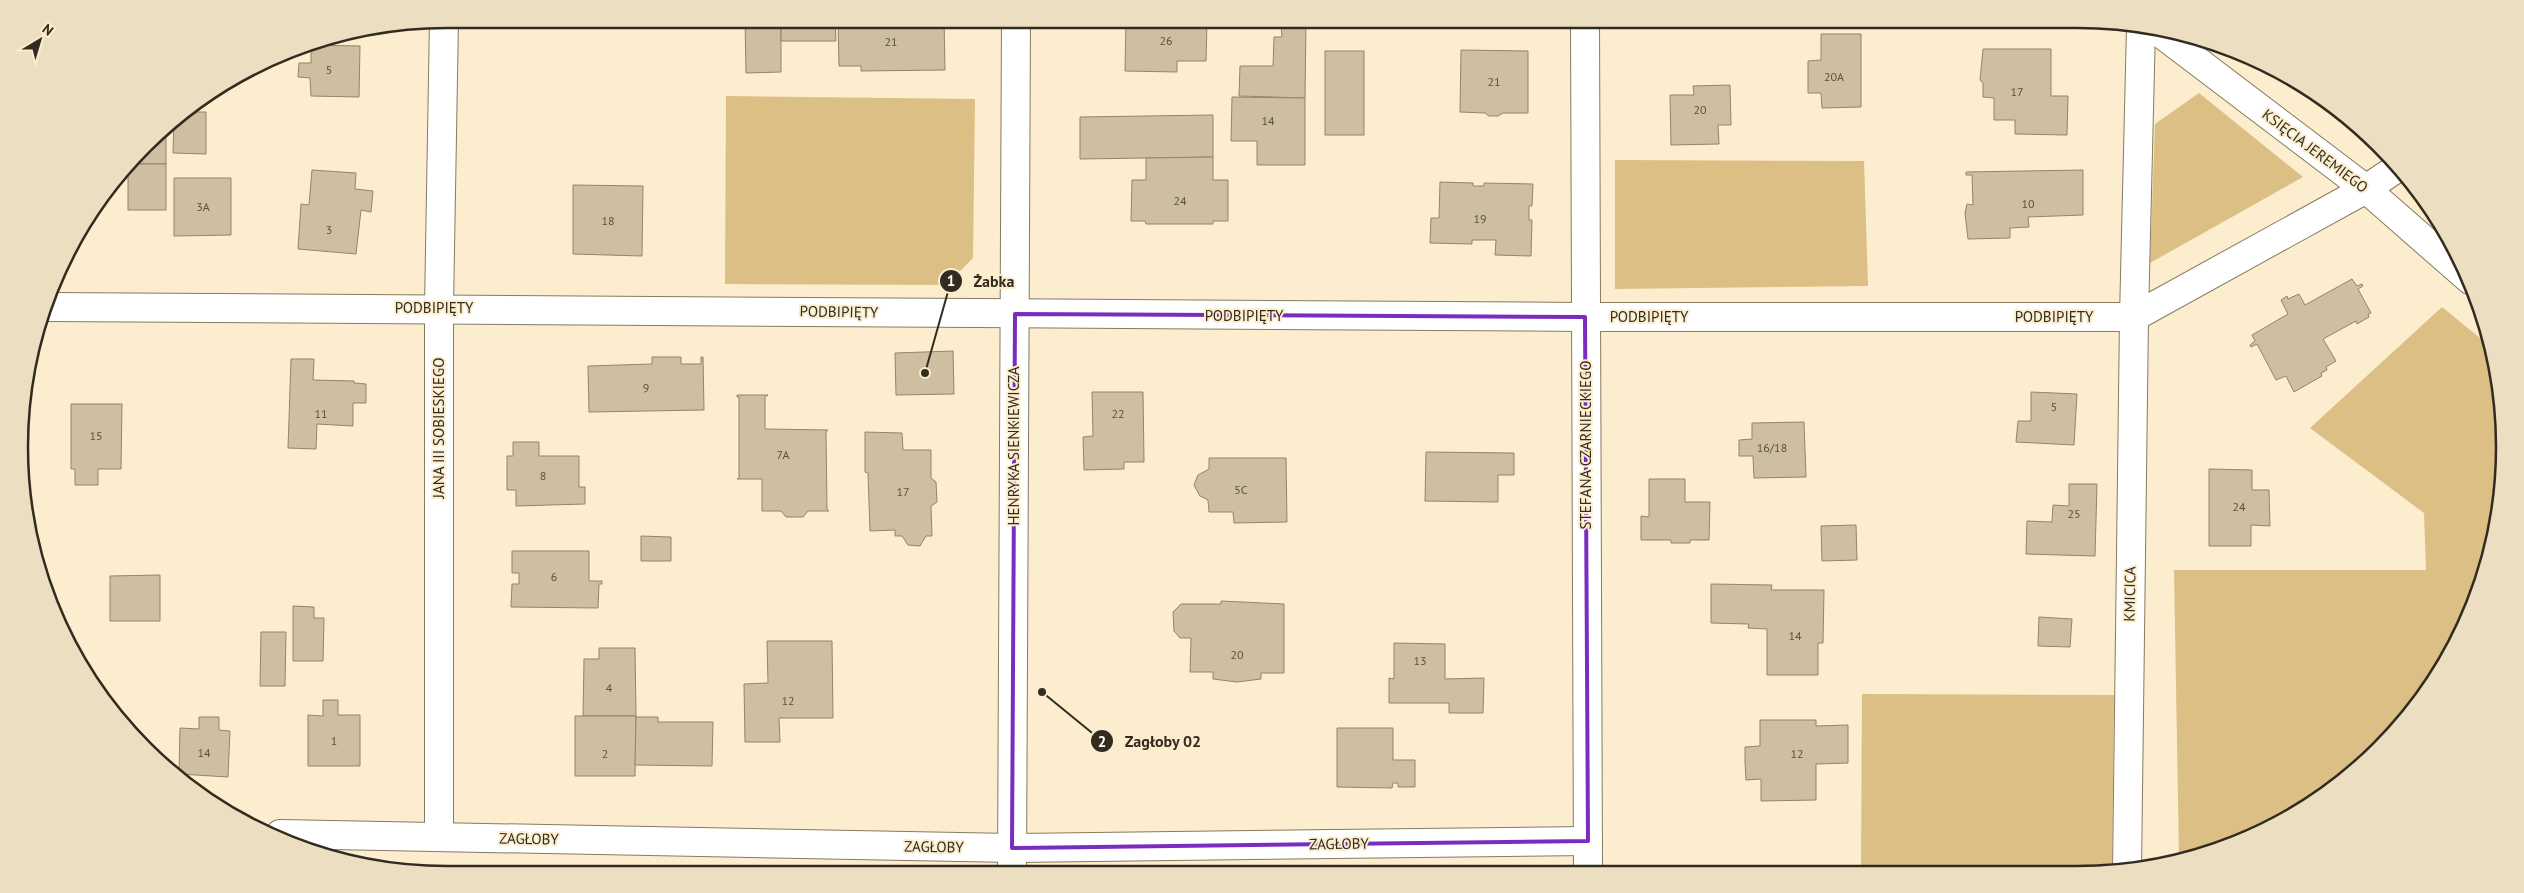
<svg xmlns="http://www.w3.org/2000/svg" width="2524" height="893" font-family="'PT Sans',sans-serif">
<rect width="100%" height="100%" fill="#fcedce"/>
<!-- green -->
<g fill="#dbbf84">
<path d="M2199,93L2303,177L2150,263L2155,124Z"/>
<path d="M726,96L975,99L973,258L946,285L725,284Z"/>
<path d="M1615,160L1864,161L1868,286L1615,289Z"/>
<path d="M2442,307L2491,347L2502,390L2504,474L2491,557L2448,661L2360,768L2266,830L2179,857L2174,570H2426L2424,513L2310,428Z"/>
<path d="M1862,694L2114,695L2112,871H1861Z"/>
</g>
<!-- building -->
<g fill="#cebfa1" stroke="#938569">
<path d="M745,19H781V72L746,73Z"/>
<path d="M781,19H835L836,41H781Z"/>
<path d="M838,19H944L945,70L861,71V66H839Z"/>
<path d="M1148,19H1185V21L1207,22L1206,61H1177V72L1125,71L1126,20Z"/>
<path d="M1273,19H1306L1305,98L1239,96L1240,66H1273L1274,37H1282L1281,25H1273Z"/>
<path d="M1821,34H1861V107L1822,108L1821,93H1808V61L1821,60Z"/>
<path d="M311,45L360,46L359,97L311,96L310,78L298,77L299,63H311Z"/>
<path d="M1983,49H2051V96H2068L2067,135L2015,134V120H1994V98L1983,97V83L1980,80Z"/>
<path d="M1461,50L1528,51V113H1503L1498,116H1489L1485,113L1460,112Z"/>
<rect x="1325" y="51" width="39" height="84"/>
<path d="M1730,85L1731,125H1718L1719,144L1671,145L1670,95H1694L1693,86Z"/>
<path d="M1232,97L1305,98V165H1257V141H1231Z"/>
<path d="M185,112H206V154L173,153L174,119Z"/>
<path d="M1213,115V157L1080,159V117Z"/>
<path d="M166,124V164H128L164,125Z"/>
<path d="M1213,157V180H1228V221H1213V224H1146L1145,221H1131L1132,180H1146V158Z"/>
<rect x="128" y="164" width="38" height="46"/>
<path d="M312,170L356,173L355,189L373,191L371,212L361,210L356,254L298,249L301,204L309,205Z"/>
<path d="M2083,170V215L2028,217L2029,227L2010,228V238L1968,239L1965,213L1967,204L1973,205L1972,175H1966V172Z"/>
<path d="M174,178H231V235L174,236Z"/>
<path d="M1440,182L1473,183V186H1484V183L1533,184L1532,206H1529V220H1532L1531,256L1495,255L1496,240H1472V244L1430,243L1431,218H1439Z"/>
<path d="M573,185L643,186L642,256L573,254Z"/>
<path d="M2352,279L2357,286L2362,284L2363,286L2358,289L2371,313L2368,314L2369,317L2357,324L2356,321L2323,339L2336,361L2326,367L2327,370L2321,373L2322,376L2294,392L2286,376L2276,380L2257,344L2251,347L2250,345L2255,341L2252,335L2288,314L2281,300L2287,296L2288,299L2299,294L2305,305Z"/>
<path d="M953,351L954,394L896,395L895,353Z"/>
<path d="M652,357H681V364H701V357H703L704,410L589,412L588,366L652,364Z"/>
<path d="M291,359H314L313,380L354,381V383L366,384V403H353V426L317,424L316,449L288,448Z"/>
<path d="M1092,392H1143L1144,462H1124V469L1084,470L1083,437L1093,436Z"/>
<path d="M2031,392L2077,394L2074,445L2016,442L2018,421H2031Z"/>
<path d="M737,395H768L765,397V429L828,430L826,432L827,509L829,511H808L803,517H786L781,511H762V479H737L739,478V397H737Z"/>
<path d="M71,404H122L121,469H98V485H75V469H71Z"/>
<path d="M1804,422L1806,477L1754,478L1753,456H1739V440L1752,439V423Z"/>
<path d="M865,432L902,433L903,450H931V478L936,482L937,502L931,506L932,536H926L920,546L908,545L902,536H895V530L870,531L868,473L865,472Z"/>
<path d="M513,442H539V456H579V487H585V504L516,506V490H507V456H513Z"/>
<path d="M1426,452L1514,453V475H1498V502L1425,501Z"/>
<path d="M1209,458H1286L1287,522L1234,523L1233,512H1209L1208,500L1200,496L1194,485L1198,475L1209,469Z"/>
<path d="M2209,469L2252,470V490H2269L2270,526L2251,525V546H2209Z"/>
<path d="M1649,479H1685V502H1710L1709,540H1690V543H1671V540H1641V516L1649,517Z"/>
<path d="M2069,484H2097L2095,556L2026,554L2027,521L2052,522L2053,505L2069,506Z"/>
<path d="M1856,525L1857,560L1822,561L1821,526Z"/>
<path d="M641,536L671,537V561H641Z"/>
<path d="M512,551H589V581H602V584H599L598,608L511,607L512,584H519V573H512Z"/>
<path d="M160,575V621H110V576Z"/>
<path d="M1711,584L1772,585L1771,590H1824L1823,643H1818V675H1767V629L1748,628L1749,624L1711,623Z"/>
<path d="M1221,601L1284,604V673H1261V679L1237,682L1213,679V672H1190L1191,638H1180L1174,631L1173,612L1181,604H1221Z"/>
<path d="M293,606L314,607V618H324L323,661H293Z"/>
<path d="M2039,617L2072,619L2070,647L2038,646Z"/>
<path d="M261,632H286L285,686H260Z"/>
<path d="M767,641H832L833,718H779L780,742H745L744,684L768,683Z"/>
<path d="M1394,643L1445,644V679L1484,678L1483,713H1449V703H1389V678L1394,679Z"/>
<path d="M599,648H635L636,716H583L584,659H599Z"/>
<path d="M323,700H338V715H360V766H308V715L323,716Z"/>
<path d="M575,716H636L635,776H575Z"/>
<path d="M199,717H219V730L230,731L228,777L179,774L180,728L199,729Z"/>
<path d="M636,717H658V722H713L712,766L635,765Z"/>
<path d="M1760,720H1816V726L1848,725V763L1816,764V800L1761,801V779L1746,780L1745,761V747L1760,746Z"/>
<path d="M1337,728H1393V760H1415V787H1398V783H1393L1392,788L1337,787Z"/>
</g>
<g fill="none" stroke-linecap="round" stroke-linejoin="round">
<!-- minor casing -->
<g stroke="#877a5e" stroke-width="30">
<g id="minor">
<path d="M1585,19L1588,872"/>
<path d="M2155,29L2366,189L2470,280"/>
<path d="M48,307L1585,317H2134L2366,189L2400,166"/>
<path d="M280,834L1012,848L1588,841"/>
<path d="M439,837V308L444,19"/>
<path d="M2127,871L2134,317L2141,27"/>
</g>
</g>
<!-- tertiary casing -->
<g stroke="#877a5e" stroke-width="30">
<path id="tertiary" d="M1012,873L1016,19"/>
</g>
<!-- minor -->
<use href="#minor" stroke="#fff" stroke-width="28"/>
<!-- tertiary -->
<use href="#tertiary" stroke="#fff" stroke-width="28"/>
</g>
<!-- marked area -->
<path fill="none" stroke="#7b2cbf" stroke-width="4" stroke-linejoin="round" d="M1015,314L1585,317L1588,841L1012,848Z"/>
<g text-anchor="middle" stroke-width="4" stroke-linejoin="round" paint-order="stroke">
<!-- number labels -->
<g font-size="12" fill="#595140">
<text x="1166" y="45">26</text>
<text x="891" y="46">21</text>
<text x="329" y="74">5</text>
<text x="1834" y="81">20A</text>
<text x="1494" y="86">21</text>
<text x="2017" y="96">17</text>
<text x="1700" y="114">20</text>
<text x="1268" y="125">14</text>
<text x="1180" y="205">24</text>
<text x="2028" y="208">10</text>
<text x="203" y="211">3A</text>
<text x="1480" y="223">19</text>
<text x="608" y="225">18</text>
<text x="329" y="234">3</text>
<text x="646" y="392">9</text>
<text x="2054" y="411">5</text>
<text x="321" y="418">11</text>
<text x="1118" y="418">22</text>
<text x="96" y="440">15</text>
<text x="1772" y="452">16/18</text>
<text x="783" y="459">7A</text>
<text x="543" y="480">8</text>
<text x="1241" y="494">5C</text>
<text x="903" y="496">17</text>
<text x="2239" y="511">24</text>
<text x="2074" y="518">25</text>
<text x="554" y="581">6</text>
<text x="1795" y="640">14</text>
<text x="1237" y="659">20</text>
<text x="1420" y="665">13</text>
<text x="609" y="692">4</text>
<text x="788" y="705">12</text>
<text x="334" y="745">1</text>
<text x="204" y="757">14</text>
<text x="605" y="758">2</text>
<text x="1797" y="758">12</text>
</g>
<!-- street labels -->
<g font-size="15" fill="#322c20" stroke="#fcedce">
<text transform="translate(2315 151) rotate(37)" y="5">KSIĘCIA JEREMIEGO</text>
<text x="434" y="313">PODBIPIĘTY</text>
<text transform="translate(839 312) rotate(1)" y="5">PODBIPIĘTY</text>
<text x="1244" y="321">PODBIPIĘTY</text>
<text x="1649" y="322">PODBIPIĘTY</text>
<text x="2054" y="322">PODBIPIĘTY</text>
<text transform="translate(439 428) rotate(-90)" y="5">JANA III SOBIESKIEGO</text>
<text transform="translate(1586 445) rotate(-90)" y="5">STEFANA CZARNIECKIEGO</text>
<text transform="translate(1014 446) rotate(-90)" y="5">HENRYKA SIENKIEWICZA</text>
<text transform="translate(2130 594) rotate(-89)" y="5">KMICICA</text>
<text transform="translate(529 839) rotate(1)" y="5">ZAGŁOBY</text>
<text transform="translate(1339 844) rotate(-1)" y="5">ZAGŁOBY</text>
<text transform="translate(934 847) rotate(1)" y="5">ZAGŁOBY</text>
</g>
</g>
<!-- crop -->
<path d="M0 0H2524V893H0ZM447 28H2077A419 419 0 0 1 2496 447V447A419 419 0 0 1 2077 866H447A419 419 0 0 1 28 447V447A419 419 0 0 1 447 28Z" fill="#ecdec0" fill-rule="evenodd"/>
<path fill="none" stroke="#322c20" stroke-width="2.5" d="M447 28H2077A419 419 0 0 1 2496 447V447A419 419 0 0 1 2077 866H447A419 419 0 0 1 28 447V447A419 419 0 0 1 447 28Z"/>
<!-- callouts -->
<path fill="none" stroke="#322c20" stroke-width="2" d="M925 373L951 281M1042 692L1102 741"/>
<g fill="#322c20" stroke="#fcedce" stroke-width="2">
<circle cx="925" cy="373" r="5"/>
<circle cx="1042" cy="692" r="5"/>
<circle cx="951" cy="281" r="12"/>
<circle cx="1102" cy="741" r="12"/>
</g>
<g font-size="15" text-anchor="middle" font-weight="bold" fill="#fff">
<text x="951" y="286">1</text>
<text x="1102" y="747">2</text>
</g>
<g font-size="16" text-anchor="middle" font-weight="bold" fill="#322c20" stroke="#fcedce" stroke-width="4" stroke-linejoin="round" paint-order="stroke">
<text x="994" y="287">Żabka</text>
<text x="1163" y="747">Zagłoby 02</text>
</g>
<!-- north arrow -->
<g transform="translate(40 40) rotate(38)" stroke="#fcedce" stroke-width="4" paint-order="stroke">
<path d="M0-4L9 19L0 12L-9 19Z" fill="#322c20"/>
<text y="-8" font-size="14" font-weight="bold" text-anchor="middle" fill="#322c20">N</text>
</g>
</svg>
